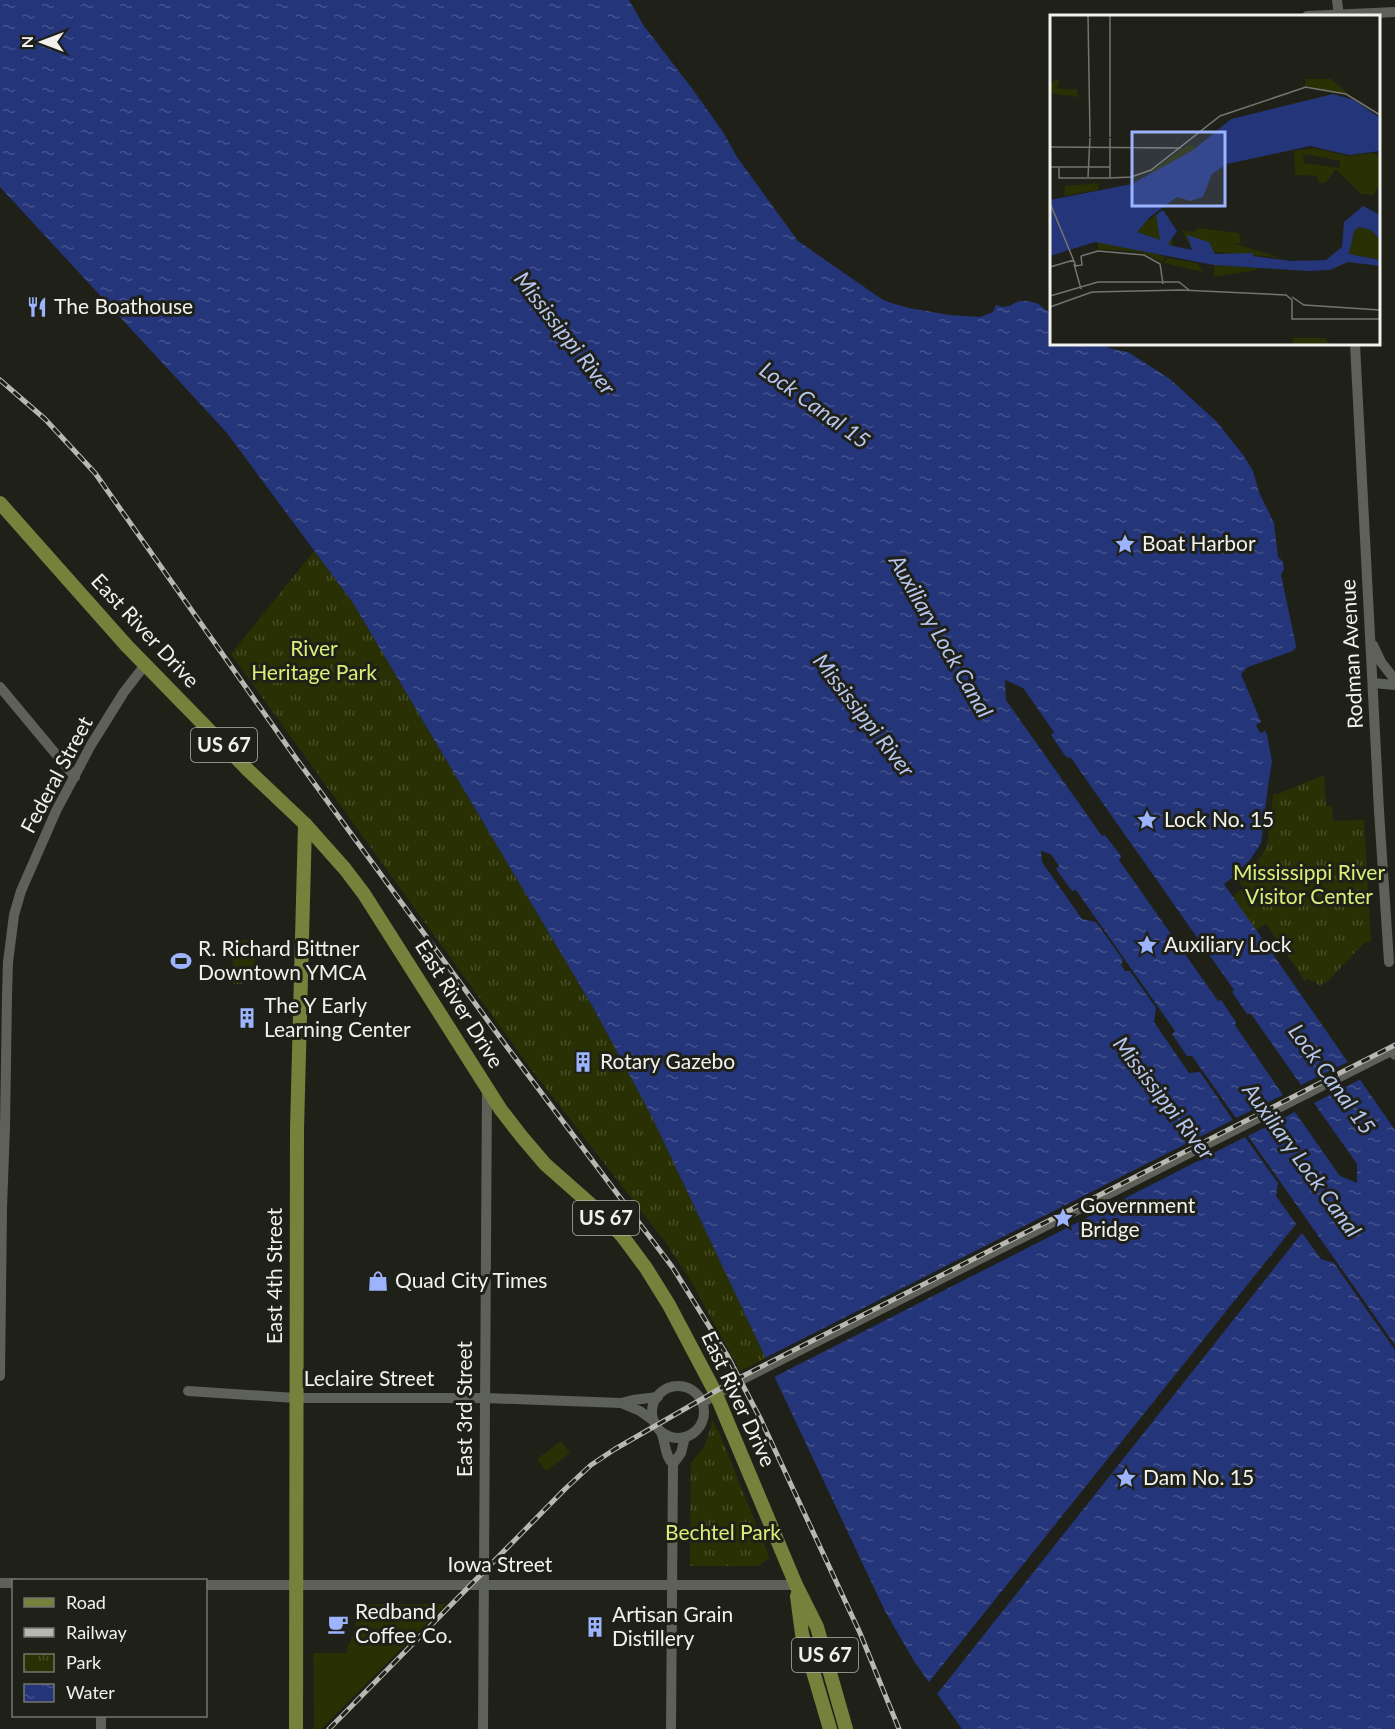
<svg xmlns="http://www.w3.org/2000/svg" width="1395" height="1729" font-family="Lato,sans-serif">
<defs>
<pattern id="park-tufts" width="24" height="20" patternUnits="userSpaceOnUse" patternTransform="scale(1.5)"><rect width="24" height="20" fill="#293003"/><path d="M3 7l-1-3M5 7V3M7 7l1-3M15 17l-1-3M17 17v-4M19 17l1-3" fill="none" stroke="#484e28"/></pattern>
<pattern id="water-ripples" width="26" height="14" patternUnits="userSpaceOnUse" patternTransform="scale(1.5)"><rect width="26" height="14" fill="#253579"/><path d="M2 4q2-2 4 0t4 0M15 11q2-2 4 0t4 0" fill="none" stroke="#45538c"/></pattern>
</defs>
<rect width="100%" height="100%" fill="#1f2119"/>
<!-- grass -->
<g fill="#293003">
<path d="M561,1441L570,1453L546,1471L537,1459Z"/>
<path d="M356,1604H446L321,1729H314L313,1653H347L348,1644C359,1634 355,1618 356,1604Z"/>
</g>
<!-- park -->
<g fill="url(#park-tufts)">
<path d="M314,551L353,603L594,1009L652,1117L766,1358L740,1371L691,1281L664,1240L528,1065L231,654Z"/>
<path d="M1324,775L1326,806H1332L1333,821L1364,820L1371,942H1365L1330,979L1319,986L1315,981L1312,982L1308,979L1305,981L1266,924L1256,930L1233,897L1243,888L1235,875L1252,863L1270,795L1277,794Z"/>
<path d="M233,940H254L255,975L242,976V984H233Z"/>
<path d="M712,1420L719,1432L768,1554L769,1558L758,1566H690L691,1463L704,1447L710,1430Z"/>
</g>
<!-- water -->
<path fill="url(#water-ripples)" d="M0,0H630L644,26L708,105L799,240L894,302L981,314L996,305L1022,298L1038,300L1051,311L1052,344H1099L1113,349L1128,350L1170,379L1221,421L1249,460L1275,518L1284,569L1281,575L1298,655L1248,671L1246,685L1268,732L1274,761L1264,846L1252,863L1224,884L1395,1130V1729H962L914,1661L885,1611L652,1117L594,1009L353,603L227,433L0,187Z"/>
<!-- pier -->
<g fill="#1f2119">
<path d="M629,0H634L647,24L693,82L801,237L877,287L882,292L895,299L921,304H932L981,310L995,302L1023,295L1040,297L1052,307L1051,314L1037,303L1027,301H1019L1009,306L1002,307L996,305L993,312L980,317L950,315L909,308L895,304L883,300L798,241L737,157L723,132L691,87L644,26Z"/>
<path d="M1099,344L1130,348L1172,377L1218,415L1227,424L1252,459L1265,493L1275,511L1281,534V556L1285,557V561H1282L1278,557L1274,523L1259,492L1253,471L1244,456L1217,422L1170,379L1128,352L1113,349Z"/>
<path d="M1298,645L1300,658L1251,674L1249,685L1271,731L1277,761L1267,847L1254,865L1238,876L1237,873L1250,860L1261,843L1268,786L1272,761L1267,735L1265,731L1260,733L1256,725L1261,722L1241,674L1248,667L1293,651Z"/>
<path d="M1005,680L1023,688L1054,732L1051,735L1066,757L1071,758L1234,990L1232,992L1247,1014H1251L1301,1085L1350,1061L1395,1125V1127L1361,1079L1314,1103L1357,1164V1183L1340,1176L1295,1112L1248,1136L1395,1345V1350L1334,1263L1321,1259L1302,1233L937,1694L929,1682L1296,1224L1276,1196L1278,1183L1245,1137L772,1378L763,1359L1233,1120L1200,1072L1189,1073L1154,1022L1156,1008L1130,971H1125L1121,965L1123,960L1096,922L1082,919L1042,862L1041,851L1051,854L1059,866L1056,869L1072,891L1076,890L1175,1031L1172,1034L1187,1056H1192L1236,1118L1283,1095L1235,1025L1236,1022L1221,1000L1218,1001L1119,860L1121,856L1105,835L1102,836L1006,700Z"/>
</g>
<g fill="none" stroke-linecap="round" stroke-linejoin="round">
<!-- minor -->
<g stroke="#5e6158" stroke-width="10">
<path d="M1337,0L1339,16"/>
<path d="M1307,16L1395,12"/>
<path d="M1355,344L1379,811L1389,962"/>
<path d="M1373,645L1381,662L1395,680"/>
<path d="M1373,683L1395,685"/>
<path d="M0,687L75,777"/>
<path d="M0,1376L2,1208L5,1127L7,996L8,962L14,915L21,891L56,811L91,745L124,692L145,665"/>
<circle cx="678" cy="1412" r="26"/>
<path d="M188,1391L296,1398H485L621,1403L633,1400L658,1397"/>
<path d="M621,1403L640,1411L654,1421"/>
<path d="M702,1403L743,1379L1375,1059L1391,1051L1395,1055"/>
<path d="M661,1432C666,1443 664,1455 673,1464L671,1729"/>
<path d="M673,1464L681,1453L685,1437"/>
<path d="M0,1583H14"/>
<path d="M206,1585H796"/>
<path d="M101,1729V1716"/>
<path d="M483,1729L487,1088"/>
</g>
<!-- major -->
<g stroke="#76813c" stroke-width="14">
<path d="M0,503L126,645L249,771L305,824L345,869L364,894L501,1110L522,1137L545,1164L605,1217L623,1237L646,1268L669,1305L715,1392L796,1585L817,1627L846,1729"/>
<path d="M797,1596L802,1634L830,1729"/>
<path d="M296,1729L297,1129L305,824"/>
</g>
<!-- rail casing -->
<g stroke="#b7b8b2" stroke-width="5">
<g id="rail">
<path d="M0,380L45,419L95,473L295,757L507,1047L673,1268L727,1355L761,1420L860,1633L899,1729"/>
<path d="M329,1729L565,1489L591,1465L615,1449L735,1380L1395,1045"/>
</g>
</g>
<!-- rail -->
<use href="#rail" stroke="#1f2119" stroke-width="3" stroke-dasharray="9" stroke-linecap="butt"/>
</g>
<!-- icons -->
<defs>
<g id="restaurant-bare" transform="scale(1.62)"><path d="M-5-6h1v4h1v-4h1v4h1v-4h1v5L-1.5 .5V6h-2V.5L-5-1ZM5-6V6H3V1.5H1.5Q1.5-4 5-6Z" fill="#9cb4fd" stroke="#1f2119" stroke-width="2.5" paint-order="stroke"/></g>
<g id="sight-bare" transform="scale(1.62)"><path d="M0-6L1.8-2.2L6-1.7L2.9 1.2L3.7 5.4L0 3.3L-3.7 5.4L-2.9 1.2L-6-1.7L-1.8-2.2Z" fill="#9cb4fd" stroke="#1f2119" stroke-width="2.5" paint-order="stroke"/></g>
<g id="stadium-bare" transform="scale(1.62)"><path d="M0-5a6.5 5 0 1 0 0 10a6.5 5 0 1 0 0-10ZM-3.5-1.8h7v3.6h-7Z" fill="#9cb4fd" stroke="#1f2119" stroke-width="2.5" paint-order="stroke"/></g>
<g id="building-bare" transform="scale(1.62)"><path d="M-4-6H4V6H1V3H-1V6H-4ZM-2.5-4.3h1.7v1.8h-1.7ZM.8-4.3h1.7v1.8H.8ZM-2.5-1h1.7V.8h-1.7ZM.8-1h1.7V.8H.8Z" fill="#9cb4fd" stroke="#1f2119" stroke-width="2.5" paint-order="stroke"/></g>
<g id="shop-bare" transform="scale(1.62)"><path d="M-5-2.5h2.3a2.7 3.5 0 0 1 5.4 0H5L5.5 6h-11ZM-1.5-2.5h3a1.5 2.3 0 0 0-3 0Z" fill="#9cb4fd" stroke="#1f2119" stroke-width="2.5" paint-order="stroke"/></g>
<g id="cafe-bare" transform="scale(1.62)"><path d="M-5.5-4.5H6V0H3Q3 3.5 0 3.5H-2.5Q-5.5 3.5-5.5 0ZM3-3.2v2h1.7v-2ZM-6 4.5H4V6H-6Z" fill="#9cb4fd" stroke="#1f2119" stroke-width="2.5" paint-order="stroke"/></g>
</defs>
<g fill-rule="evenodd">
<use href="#restaurant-bare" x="37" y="307"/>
<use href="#sight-bare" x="1125" y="544"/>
<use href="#sight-bare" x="1147" y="820"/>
<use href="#sight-bare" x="1147" y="945"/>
<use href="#stadium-bare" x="181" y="961"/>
<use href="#building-bare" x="247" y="1018"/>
<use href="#building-bare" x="583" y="1062"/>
<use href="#sight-bare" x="1063" y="1218"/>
<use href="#shop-bare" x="378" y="1281"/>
<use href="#sight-bare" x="1126" y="1478"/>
<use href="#cafe-bare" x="338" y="1624"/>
<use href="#building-bare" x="595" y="1627"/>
</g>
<g text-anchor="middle" stroke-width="6" stroke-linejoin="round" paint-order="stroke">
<!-- shield labels -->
<g fill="#1f2119" stroke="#b2b3ad" stroke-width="1.5">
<rect x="191" y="728" width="66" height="34" rx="4.5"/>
<rect x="573" y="1201" width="66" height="34" rx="4.5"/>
<rect x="792" y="1638" width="66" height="34" rx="4.5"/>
</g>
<g font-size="20" font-weight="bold" fill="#f1f2ed">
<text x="224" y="752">US 67</text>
<text x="606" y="1225">US 67</text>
<text x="825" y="1662">US 67</text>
</g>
<!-- poi labels -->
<g font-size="21" fill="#f1f2ed" stroke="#1f2119" text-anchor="start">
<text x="54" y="314">The Boathouse</text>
<text x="1142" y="551">Boat Harbor</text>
<text x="1164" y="827">Lock No. 15</text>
<text x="1164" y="952">Auxiliary Lock</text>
<text x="198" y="956">R. Richard Bittner<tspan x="198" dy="24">Downtown YMCA</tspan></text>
<text x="264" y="1013">The Y Early<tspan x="264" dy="24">Learning Center</tspan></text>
<text x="600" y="1069">Rotary Gazebo</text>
<text x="1080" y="1213">Government<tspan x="1080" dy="24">Bridge</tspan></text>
<text x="395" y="1288">Quad City Times</text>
<text x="1143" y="1485">Dam No. 15</text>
<text x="355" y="1619">Redband<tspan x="355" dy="24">Coffee Co.</tspan></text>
<text x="612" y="1622">Artisan Grain<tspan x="612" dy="24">Distillery</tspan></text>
</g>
<!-- street labels -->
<g font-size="21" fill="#f1f2ed" stroke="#1f2119">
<text transform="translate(145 631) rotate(47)" y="7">East River Drive</text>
<text transform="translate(1352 654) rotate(-93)" y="7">Rodman Avenue</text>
<text transform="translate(57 775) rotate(-62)" y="7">Federal Street</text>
<text transform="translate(459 1004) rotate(58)" y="7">East River Drive</text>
<text transform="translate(275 1276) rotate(-90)" y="7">East 4th Street</text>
<text x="369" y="1386">Leclaire Street</text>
<text transform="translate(738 1399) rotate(65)" y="7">East River Drive</text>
<text transform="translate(465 1409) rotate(-90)" y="7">East 3rd Street</text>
<text x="500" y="1572">Iowa Street</text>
</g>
<!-- park labels -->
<g font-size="21" fill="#d9f078" stroke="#1f2119">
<text x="314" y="656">River<tspan x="314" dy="24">Heritage Park</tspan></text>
<text x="1309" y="880">Mississippi River<tspan x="1309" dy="24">Visitor Center</tspan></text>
<text x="723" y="1540">Bechtel Park</text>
</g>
<!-- water labels -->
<g font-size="22" font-style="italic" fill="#b7c6ee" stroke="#1f2119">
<text transform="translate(565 333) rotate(52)" y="8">Mississippi River</text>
<text transform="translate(815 405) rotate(36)" y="8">Lock Canal 15</text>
<text transform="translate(941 636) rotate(60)" y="8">Auxiliary Lock Canal</text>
<text transform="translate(864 715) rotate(52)" y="8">Mississippi River</text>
<text transform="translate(1332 1079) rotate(54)" y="8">Lock Canal 15</text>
<text transform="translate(1164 1098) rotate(52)" y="8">Mississippi River</text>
<text transform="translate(1302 1160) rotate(54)" y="8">Auxiliary Lock Canal</text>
</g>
</g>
<!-- overview -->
<g transform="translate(1050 15)">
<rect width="330" height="330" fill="#1f2119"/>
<path d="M264,133L298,141L323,138L330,141V167L324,180L311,179L286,154L275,168H269L267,161L245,160L244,136ZM253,139L291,146L289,153L254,148Z" fill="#293003" fill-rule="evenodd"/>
<path d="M309,212L321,215L330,225V245L299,239L304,216Z" fill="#293003"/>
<path d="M107,199L123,225L121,231L86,219L85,215ZM148,213L189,218L191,229L182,228L232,243L142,235L132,216L144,217Z" fill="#293003"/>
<path d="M256,64H281L300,80L255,71ZM6,65H10L7,71L10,74H27L29,82L0,78V68ZM140,129L146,133L102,158V156ZM49,168L48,175L14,181L15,171ZM48,227L89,233L115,242L112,247L91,237L48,234ZM117,243L147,248L153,257L114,248ZM164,250L207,253V255L164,262ZM243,323H275L280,330H243Z" fill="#293003"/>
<path d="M283,79L304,85L330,103V136L299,140L260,131L177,149L162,159L153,182L140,186L127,182L100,202L87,217L110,225L106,200L113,195L127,216L118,229L123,231L142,235L137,220L159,227L165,239L204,238L202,241L241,246L276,245L292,232L294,207L313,191L330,200V225L321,215L309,212L304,216L299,239L330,245V251L298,247L280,255L257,256L164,250L45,227L0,241V185L82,169L143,135L181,104Z" fill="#253579"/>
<path fill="none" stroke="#253579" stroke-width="3" d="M267,87L271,97L284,106L330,123M267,87L330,109"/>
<path fill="none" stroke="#73756e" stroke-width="1.5" d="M38,0L40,122M255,72L296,79L330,100M60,122V0M0,132L131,133M0,152H9V163H60V123M9,152H60M38,162L40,123M60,163L81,162L101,155L170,101L256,72M0,188L26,251L32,250L31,241M31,241L48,236L94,240L110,249L113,269M24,249L31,274M0,252L24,245M0,281L48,267H129L139,275M242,282L254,290L330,295M0,292L42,277L131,275L236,280L242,285V304H330"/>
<path fill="#9cb4fd" fill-opacity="0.15" stroke="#9cb4fd" stroke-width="3" d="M82,117H175V191H82Z"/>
<rect width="330" height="330" fill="none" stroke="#f1f2ed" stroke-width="3"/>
</g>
<!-- legend -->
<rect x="12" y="1579" width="195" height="138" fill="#1f2119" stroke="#73756e" stroke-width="1.5"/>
<rect x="24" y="1598" width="30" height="9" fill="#76813c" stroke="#73756e" stroke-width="1.5"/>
<text x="66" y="1609" font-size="18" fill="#f1f2ed">Road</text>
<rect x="24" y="1628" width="30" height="9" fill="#b7b8b2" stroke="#73756e" stroke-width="1.5"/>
<text x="66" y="1639" font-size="18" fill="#f1f2ed">Railway</text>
<rect x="24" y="1654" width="30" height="18" fill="url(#park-tufts)" stroke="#73756e" stroke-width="1.5"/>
<text x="66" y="1669" font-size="18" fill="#f1f2ed">Park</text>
<rect x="24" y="1684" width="30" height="18" fill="url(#water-ripples)" stroke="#73756e" stroke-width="1.5"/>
<text x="66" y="1699" font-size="18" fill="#f1f2ed">Water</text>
<!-- north arrow -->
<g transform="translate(42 42) rotate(270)" stroke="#1f2119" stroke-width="4.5" paint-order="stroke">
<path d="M0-4.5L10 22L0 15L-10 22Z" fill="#f1f2ed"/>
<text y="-9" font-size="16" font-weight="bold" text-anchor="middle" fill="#f1f2ed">N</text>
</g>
</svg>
